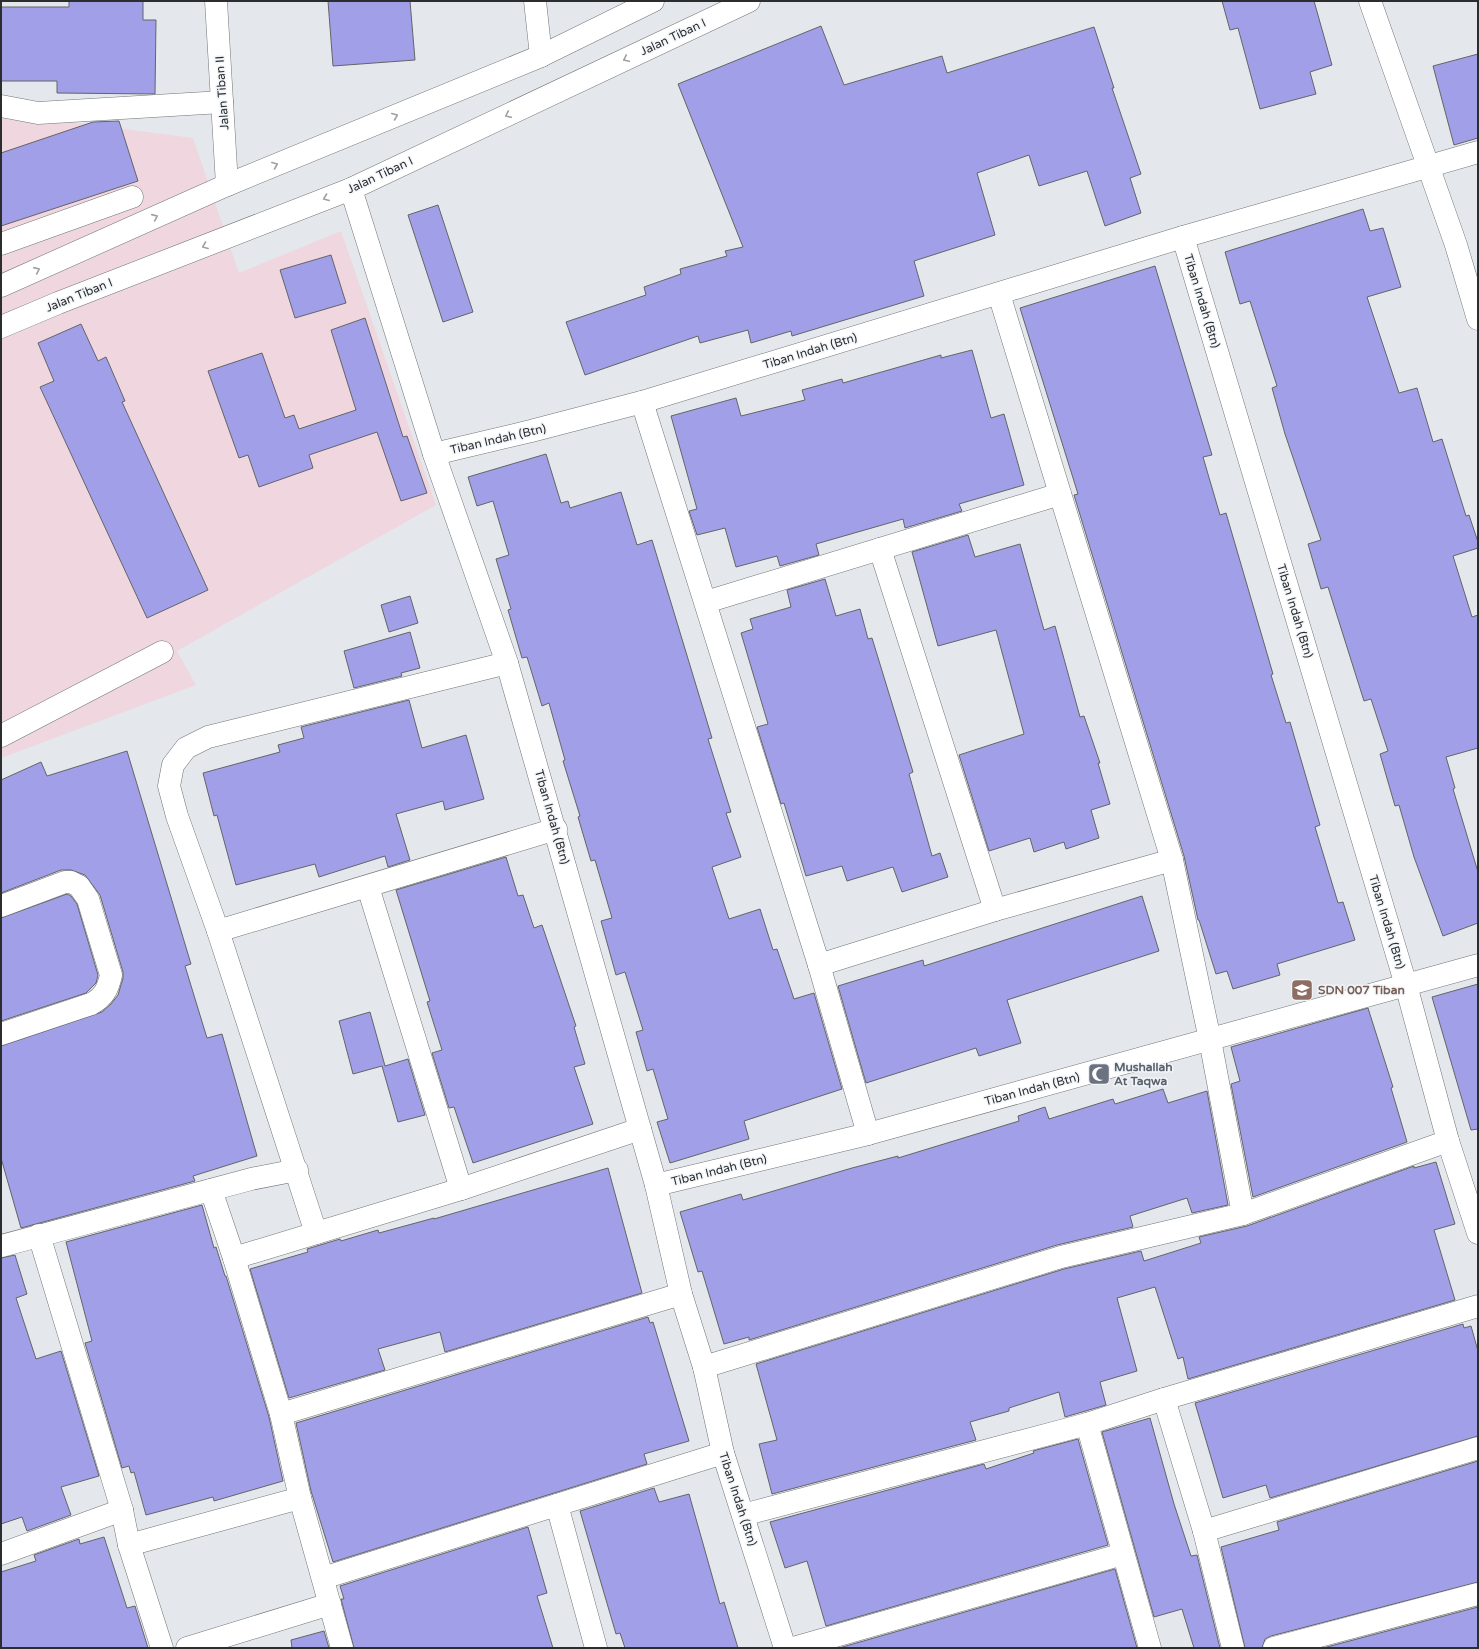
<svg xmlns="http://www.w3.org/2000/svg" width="1479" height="1649" font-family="'Varela Round',sans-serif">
<rect width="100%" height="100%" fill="#e4e8ec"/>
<!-- commercial -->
<path fill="#efd6df" d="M1,113L193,138L239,273L341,231L436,505L177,651L196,685L1,758Z"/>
<!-- building -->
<g fill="#a09fe7" stroke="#646468">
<path d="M69,1H143V20H156L155,94L57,93V81H1V7H69Z"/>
<path d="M328,1H410L415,60L333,66Z"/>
<path d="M1222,1H1314L1332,65L1310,72L1316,94L1260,109L1238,28L1230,30Z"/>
<path d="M821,26L844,85L942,56L947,73L1094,27L1114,88H1112L1141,174L1130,178L1141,213L1105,226L1087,171L1039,186L1029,155L977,173L995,235L914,261L924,296L792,336L791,331L751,343L748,330L700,343L698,336L585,375L566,322L646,295L644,287L681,274L680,269L727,256L725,251L743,247L678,84Z"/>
<path d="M1478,54V138L1454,145L1433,66Z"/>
<path d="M119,121L138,181L1,226V153L93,122Z"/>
<path d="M438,205L473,312L443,322L408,215Z"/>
<path d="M1363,209L1370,231L1383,228L1401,287L1367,297L1399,393L1417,388L1433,442L1442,439L1466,516L1469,515L1478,542V548L1453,556L1472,617L1478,615V748L1446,757L1455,788L1453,789L1478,872V923L1443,936L1414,857L1399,805L1395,806L1380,754L1388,751L1371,699L1364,701L1328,587L1321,589L1308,544L1321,540L1285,434L1272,388L1277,386L1250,301L1240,304L1225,252Z"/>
<path d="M331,255L346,303L295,318L280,270Z"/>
<path d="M1155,266L1212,455L1203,457L1220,515L1226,513L1273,674L1271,675L1286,723L1290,722L1320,825L1315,827L1338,903L1343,902L1355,940L1277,964L1280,975L1233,989L1227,971L1216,974L1199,920H1198L1184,856L1074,495L1078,494L1020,308Z"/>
<path d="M365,318L403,437L407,436L427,493L401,501L377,432L309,455L313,468L259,487L248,455L239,458L208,371L262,353L285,418L294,415L299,429L356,410L331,330Z"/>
<path d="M81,324L98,361L106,357L125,401L122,402L208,590L147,618L40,387L54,381L38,343Z"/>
<path d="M972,350L991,418L1004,414L1024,485L959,504L962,511L905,528L903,519L816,544L819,555L780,566L777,556L736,567L725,528L697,535L689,511L697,509L671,416L736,398L741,416L805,400L802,390L842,379L843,383L941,355V358Z"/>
<path d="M546,454L561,503L568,501L570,508L621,492L637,545L652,540L712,738L708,739L731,812L726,813L741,857L712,867L729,919L760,909L773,950L777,949L794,999L814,993L842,1089L744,1121L749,1139L670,1163L657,1122L668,1119L653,1069L647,1071L636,1032L643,1030L625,972L616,975L601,921L612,918L595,860L591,861L578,817L580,816L563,761L565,760L549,703L542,706L527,657L522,658L508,610L511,609L496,559L509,555L493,501L477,506L468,477Z"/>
<path d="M968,535L975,557L1020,544L1044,630L1055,626L1080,717L1084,716L1100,763H1098L1110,804L1091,810L1099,838L1066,849L1064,842L1034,852L1030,838L989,851L959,755L1024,734L996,630L938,646L912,552Z"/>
<path d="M825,579L836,616L860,609L868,639L872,638L913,772L909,774L932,856L940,853L948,877L902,892L893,867L847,881L842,866L806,876L784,803L781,804L757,727L768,724L741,633L753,629L750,619L791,607L787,590Z"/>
<path d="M410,596L418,623L389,632L381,605Z"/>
<path d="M410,632L420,668L401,673L402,676L354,688L344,651Z"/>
<path d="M409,700L422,748L466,735L484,799L445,810L443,801L396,814L410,860L388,867L385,856L319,877L315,864L236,885L217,815L214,816L203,773L280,752L278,745L304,738L301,727Z"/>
<path d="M127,751L191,964L185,966L207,1038L222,1034L257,1156L193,1176L195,1181L21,1228L1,1158V1046L102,1012L111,1004L118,995L123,978V972L100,895L85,875L71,870H61L1,893V780L41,762L47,776Z"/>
<path d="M506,857L518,896L523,895L534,928L542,925L576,1026L574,1027L585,1064L574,1067L593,1124L473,1163L454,1107L449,1108L432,1053L442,1050L427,1002L430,1001L396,890Z"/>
<path d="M67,894L71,896L77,904L98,975L96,983L86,993L1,1021V918Z"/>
<path d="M1142,896L1159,951L1007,1000L1021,1043L979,1056L976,1048L866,1083L838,986L923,960L924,966Z"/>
<path d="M1478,984V1129L1471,1130L1432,997Z"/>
<path d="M1368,1008L1393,1087L1391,1088L1407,1142L1253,1197L1231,1084L1240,1081L1231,1047Z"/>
<path d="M370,1012L385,1066L408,1059L425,1115L398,1122L382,1066L353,1074L339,1021Z"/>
<path d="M1163,1089L1168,1103L1207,1091L1228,1205L1192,1213L1187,1198L1130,1216L1133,1227L1057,1245L749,1340V1337L724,1344L702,1271L698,1272L680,1212L741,1194L743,1200L852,1168L898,1156V1158L1019,1121L1018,1116L1045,1107L1049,1119L1113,1099L1115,1104Z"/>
<path d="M1436,1162L1455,1224L1434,1230L1455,1300L1188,1379L1183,1357L1178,1359L1155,1287L1117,1298L1137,1371L1100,1382L1106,1405L1065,1417L1059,1392L1009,1408V1411L970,1422L976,1440L772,1494L759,1444L777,1440L756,1364L1064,1269L1141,1251L1144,1261L1201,1243L1199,1237L1247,1226L1414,1166V1168Z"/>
<path d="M608,1168L642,1293L445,1352L440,1332L378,1349L385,1370L289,1398L250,1269L308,1252L307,1249L340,1239L341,1241L378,1230L379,1233L434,1218V1219Z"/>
<path d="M202,1205L214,1248L216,1247L225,1276H226L269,1417L283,1481L214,1501L213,1497L146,1515L134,1472L131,1473L129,1466L122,1468L85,1343L92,1341L66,1242Z"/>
<path d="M15,1255L27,1294L16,1298L36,1359L61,1351L99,1476L61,1487L71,1515L27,1531L22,1517L1,1524V1258Z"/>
<path d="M648,1317L650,1323L653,1322L689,1441L644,1454L647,1464L333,1562L311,1491L296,1423Z"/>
<path d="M1463,1324L1464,1328L1471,1326L1478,1351V1436L1270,1498L1266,1485L1223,1498L1195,1403Z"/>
<path d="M1150,1418L1174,1504L1191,1556L1197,1555L1220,1648H1194L1182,1609L1154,1617L1102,1432Z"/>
<path d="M1078,1439L1108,1545L826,1626L807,1561L785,1568L770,1522L984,1464L986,1469L1034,1453L1033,1451Z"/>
<path d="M1478,1461V1582L1271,1636L1265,1639L1262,1648H1245L1221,1547L1279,1530L1277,1522Z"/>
<path d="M654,1488L659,1502L689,1494L720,1604L724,1602L738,1648H625L620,1633L616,1634L580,1511Z"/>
<path d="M528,1527L547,1593L537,1596L553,1648H354L341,1599H344L340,1586Z"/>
<path d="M104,1537L127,1608L135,1606L148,1648H1V1572L36,1561L34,1555L79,1539L80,1544Z"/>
<path d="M1115,1569L1137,1648H839Z"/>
<path d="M1478,1607V1648H1323Z"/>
<path d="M324,1631L329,1648H292L291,1640Z"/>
</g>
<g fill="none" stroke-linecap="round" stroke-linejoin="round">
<!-- street casing -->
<g stroke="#717577" stroke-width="23">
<g id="street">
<path d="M535,1L541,56"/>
<path d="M1370,1L1456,245L1478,319"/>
<path d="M1,106L38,113L222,102"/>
<path d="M351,189L434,454L507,663L656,1185L681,1294L704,1367L723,1453L785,1648"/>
<path d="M1183,237L1406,985L1448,1141L1478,1233"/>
<path d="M1,244L132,197"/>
<path d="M999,294L1172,860L1210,1040L1243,1214"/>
<path d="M642,402L819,965L868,1134"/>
<path d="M434,454L531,431L642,402L1183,237L1478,152"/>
<path d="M880,549L995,910"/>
<path d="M706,602L1060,494"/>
<path d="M1,736L162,652"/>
<path d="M368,887L461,1189"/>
<path d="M1,906L65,882H71L79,886L88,899L111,975C108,989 104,997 91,1004L1,1034"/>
<path d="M218,931L556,829"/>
<path d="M819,965L995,910L1172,860"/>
<path d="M656,1185L868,1134L1478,965"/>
<path d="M211,1190L234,1258L281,1414L300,1498L342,1648"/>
<path d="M316,1233L218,931L177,816L169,786L173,765L186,748L208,737L507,663"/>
<path d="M39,1235L122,1510L129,1545L162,1648"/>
<path d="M1,1246L251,1179L297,1170"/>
<path d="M234,1258L461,1189L640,1129"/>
<path d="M704,1367L1061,1257L1243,1214L1448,1141"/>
<path d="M1164,1399L1204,1531L1233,1648"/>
<path d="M281,1414L681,1294"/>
<path d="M1087,1424L1150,1648"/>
<path d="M557,1505L596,1648"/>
<path d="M743,1515L1087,1424L1164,1399L1478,1306"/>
<path d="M1204,1531L1478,1448"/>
<path d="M129,1545L300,1498"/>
<path d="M1,1554L122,1510"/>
<path d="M323,1578L723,1453"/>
<path d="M187,1648L330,1604"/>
<path d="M793,1648L1123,1554"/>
<path d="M1274,1648L1478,1594"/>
</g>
</g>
<!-- secondary casing -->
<g stroke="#717577" stroke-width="23">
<g id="secondary">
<path d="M216,1L227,185"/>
<path d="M1,286L227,185L541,56L653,1"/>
<path d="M1,327L58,303L351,189L749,1"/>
</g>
</g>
<!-- street -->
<use href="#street" stroke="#fff" stroke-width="22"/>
<!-- secondary -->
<use href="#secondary" stroke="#fff" stroke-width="22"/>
</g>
<!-- one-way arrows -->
<defs><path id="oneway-chevron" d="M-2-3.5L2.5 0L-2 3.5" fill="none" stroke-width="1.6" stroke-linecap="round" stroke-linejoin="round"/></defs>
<g stroke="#a0a0a1">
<use href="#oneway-chevron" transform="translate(626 59) rotate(155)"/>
<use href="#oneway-chevron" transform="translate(508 115) rotate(155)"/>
<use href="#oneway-chevron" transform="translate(395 116) rotate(-23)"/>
<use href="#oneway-chevron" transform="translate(275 165) rotate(-22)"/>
<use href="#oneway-chevron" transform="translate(326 198) rotate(159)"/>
<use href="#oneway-chevron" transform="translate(155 217) rotate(-24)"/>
<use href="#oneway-chevron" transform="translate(205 246) rotate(159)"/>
<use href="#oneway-chevron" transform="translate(37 270) rotate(-24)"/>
</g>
<!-- icons -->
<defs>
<g id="school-square" transform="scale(1.15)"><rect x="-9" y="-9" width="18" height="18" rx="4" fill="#8d6e63" stroke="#f2f6f9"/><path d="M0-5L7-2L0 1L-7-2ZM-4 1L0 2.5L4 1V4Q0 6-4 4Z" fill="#fff"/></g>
<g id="mosque-square" transform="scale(1.15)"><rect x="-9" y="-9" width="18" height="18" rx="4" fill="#6b7280" stroke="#f2f6f9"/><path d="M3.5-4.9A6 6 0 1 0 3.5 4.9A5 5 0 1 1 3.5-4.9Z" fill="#fff"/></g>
</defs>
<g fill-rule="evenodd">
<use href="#school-square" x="1302" y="990"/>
<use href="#mosque-square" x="1099" y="1074"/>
</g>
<g text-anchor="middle" stroke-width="3" stroke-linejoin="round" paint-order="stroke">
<!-- street labels -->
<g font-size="12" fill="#2c2d2f" stroke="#f2f6f9">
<text transform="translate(673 37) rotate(-25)" y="4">Jalan Tiban I</text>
<text transform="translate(222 93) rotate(-94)" y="4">Jalan Tiban II</text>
<text transform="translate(380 175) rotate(-25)" y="4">Jalan Tiban I</text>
<text transform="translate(79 295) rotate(-22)" y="4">Jalan Tiban I</text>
<text transform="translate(1202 301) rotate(73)" y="4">Tiban Indah (Btn)</text>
<text transform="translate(810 351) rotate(-17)" y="4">Tiban Indah (Btn)</text>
<text transform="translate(498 439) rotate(-13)" y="4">Tiban Indah (Btn)</text>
<text transform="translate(1295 611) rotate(73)" y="4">Tiban Indah (Btn)</text>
<text transform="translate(552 817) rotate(74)" y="4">Tiban Indah (Btn)</text>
<text transform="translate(1387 922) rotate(73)" y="4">Tiban Indah (Btn)</text>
<text transform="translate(1032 1089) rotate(-15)" y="4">Tiban Indah (Btn)</text>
<text transform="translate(719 1170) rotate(-14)" y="4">Tiban Indah (Btn)</text>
<text transform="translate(738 1499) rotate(72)" y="4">Tiban Indah (Btn)</text>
</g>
<!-- education labels -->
<g font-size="12" font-weight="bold" fill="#785e54" stroke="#f2f6f9" text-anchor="start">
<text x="1318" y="994">SDN 007 Tiban</text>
</g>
<!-- worship labels -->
<g font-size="12" font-weight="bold" fill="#5b616d" stroke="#f2f6f9" text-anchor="start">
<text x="1114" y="1071">Mushallah<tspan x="1114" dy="14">At Taqwa</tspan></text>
</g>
</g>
<!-- border -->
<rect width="1479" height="1649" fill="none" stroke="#2c2d2f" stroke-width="4"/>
</svg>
